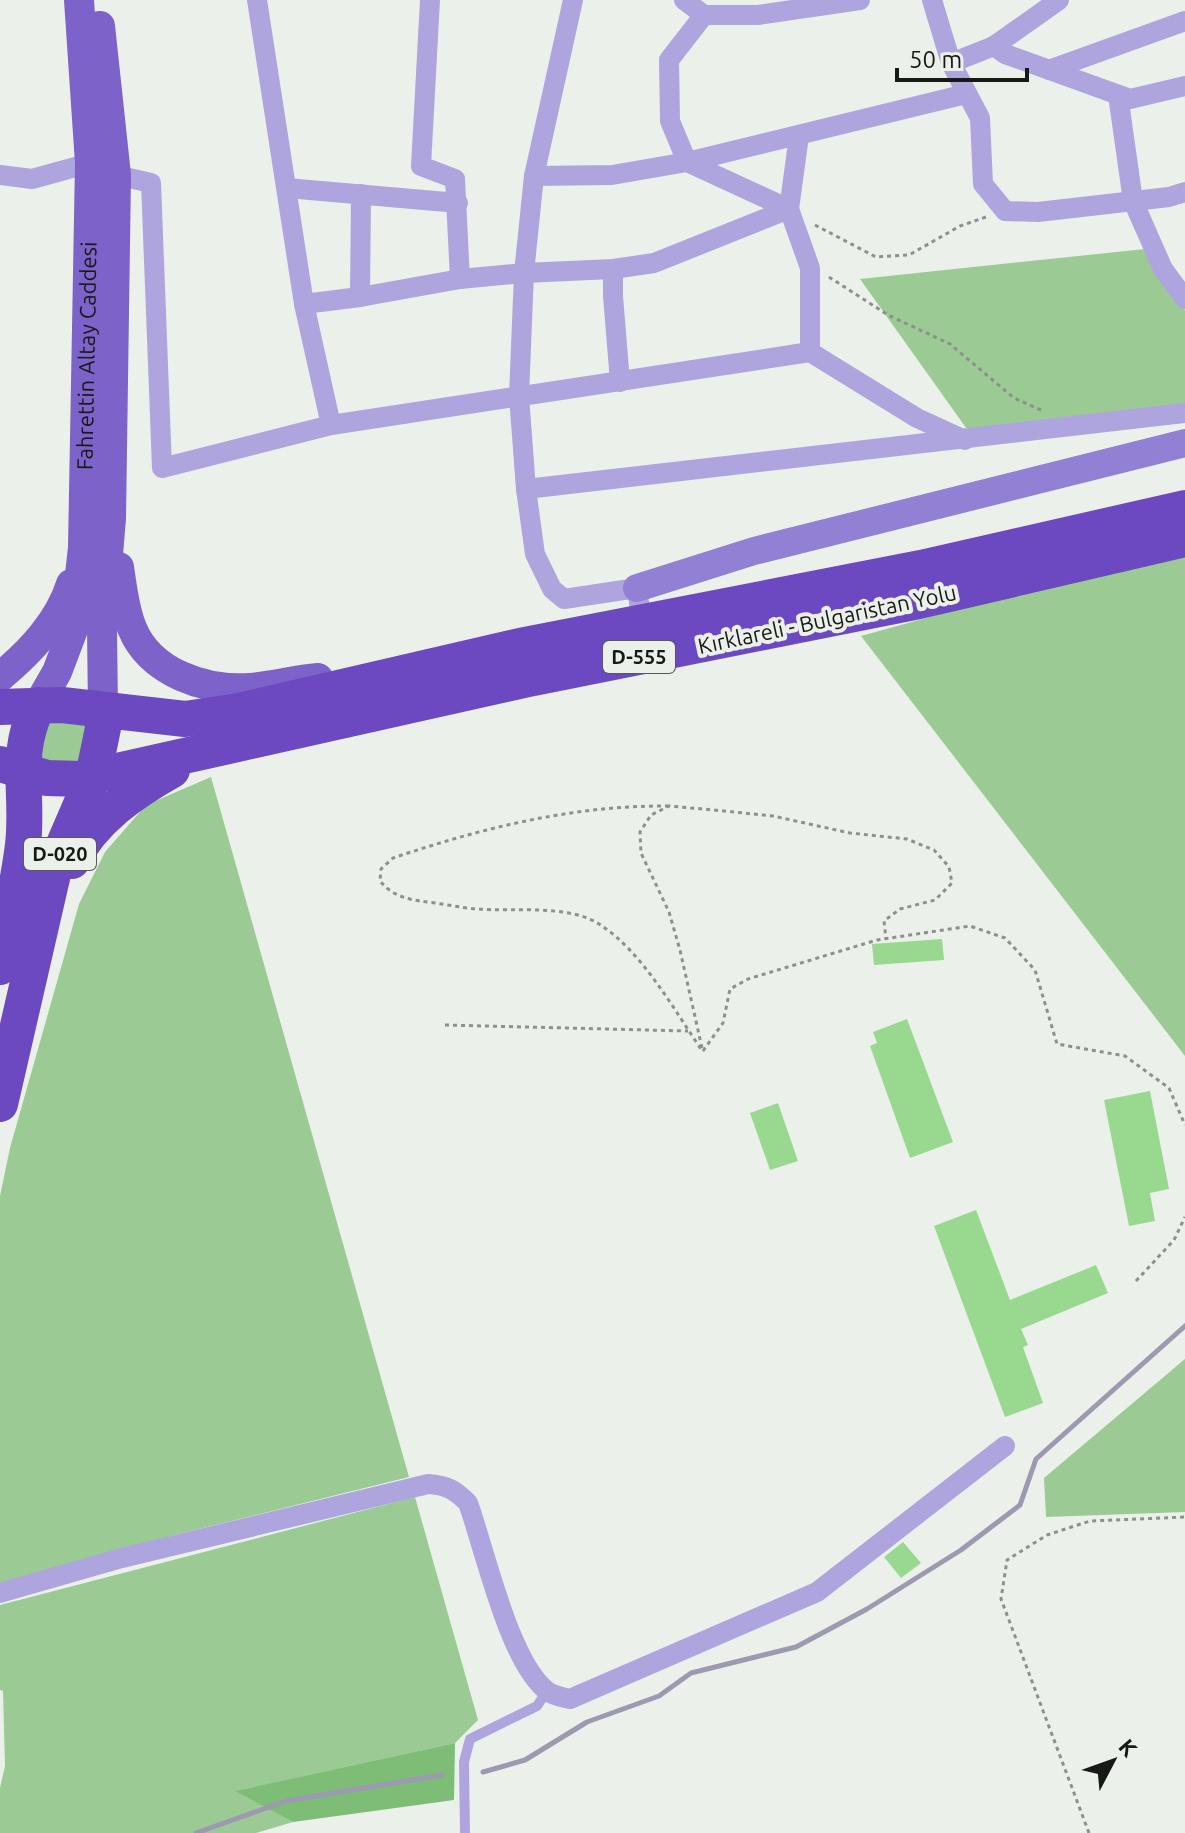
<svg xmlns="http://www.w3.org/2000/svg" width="1185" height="1833" font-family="Ubuntu,sans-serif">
<rect width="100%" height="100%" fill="#ebf1ea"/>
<!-- green -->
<g fill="#9bca94">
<path d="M1145,249L1157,276L1185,310V403L1140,414L969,432L860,279Z"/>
<path d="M1185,557V1056L861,636L1052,583Z"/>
<path d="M69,712L91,730L80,765L42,760L35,735L38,727Z"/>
<path d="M211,777L409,1477L175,1535L0,1583V1196L10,1148L79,904L105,852L146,805Z"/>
<path d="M1185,1359V1512L1046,1517L1044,1478Z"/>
<path d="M415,1497L478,1720L455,1743L236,1791L293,1822L256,1833H0V1788L5,1766L3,1691L0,1690V1605Z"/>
</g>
<!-- forest -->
<path fill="#7dbd75" d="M455,1743L454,1800L293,1822L235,1791Z"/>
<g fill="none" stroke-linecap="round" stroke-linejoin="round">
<!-- stream -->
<g stroke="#9d99b1" stroke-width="5">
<path d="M483,1772L525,1760L587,1722L659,1696L691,1673L796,1647L867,1609L961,1550L1020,1505L1036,1459L1185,1326"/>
<path d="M196,1833L286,1801L442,1775"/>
</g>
</g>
<!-- building -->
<g fill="#98d98f">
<path d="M942,939L944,960L874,965L872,944Z"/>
<path d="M907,1019L953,1142L910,1158L870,1046L877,1043L873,1032Z"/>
<path d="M1150,1091L1169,1189L1150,1193L1155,1221L1129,1226L1104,1100Z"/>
<path d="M778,1103L798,1161L770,1170L750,1113Z"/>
<path d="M976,1210L1010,1300L1096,1265L1108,1293L1021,1329L1028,1345L1023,1347L1043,1403L1005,1417L934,1226Z"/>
<path d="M903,1542L921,1563L901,1578L884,1557Z"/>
</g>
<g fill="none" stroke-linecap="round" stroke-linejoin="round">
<!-- path -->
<g stroke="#8c918b" stroke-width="3" stroke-dasharray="4 4" stroke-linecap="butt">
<path d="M815,225L876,257L909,255L960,226L986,217"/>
<path d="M829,277L888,315L950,344L1014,398L1041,410"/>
<path d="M669,806C574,805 482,828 393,858L381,869L380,881C395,899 413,900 435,903C449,905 463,908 478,909C513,912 568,904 599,924C642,951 674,1010 703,1052"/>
<path d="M445,1025L688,1031"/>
<path d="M702,1048L680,950L669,912L641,853L640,832L651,815L669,806L714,810L773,816L850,833L907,839L934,850L949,867L952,883L935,900L900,909L884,921L886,939"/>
<path d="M703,1051L723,1023L730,989L748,979L877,940L970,926L1005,938L1035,970L1057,1044L1125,1056L1169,1088L1185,1125"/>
<path d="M1136,1281L1174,1240L1185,1217"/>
<path d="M1089,1833L1001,1599L1007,1560L1047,1535L1090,1521L1185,1517"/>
</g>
<!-- lane -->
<path stroke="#afa5de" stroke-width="10" d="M465,1833L464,1762L470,1739L537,1706L547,1691"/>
<!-- street -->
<g stroke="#afa5de" stroke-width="20">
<path d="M257,0L304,304L331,425"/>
<path d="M430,0L421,166L455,179L460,279"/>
<path d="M573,0L534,176L524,273L519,396L526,489L535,554L552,589L564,599L637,588L642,624"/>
<path d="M684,0L704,15H758L860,0"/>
<path d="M932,0L951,63L980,118L983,184L1005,211L1038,212L1169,197L1185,192"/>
<path d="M704,15L669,60L670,121L687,162L789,209L810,268V352L917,418L965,440"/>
<path d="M994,46L1005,54L1130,99L1185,86"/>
<path d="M951,63L994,46L1059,0"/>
<path d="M1049,70L1185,21"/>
<path d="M1118,95L1133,201L1163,269L1185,299"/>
<path d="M0,175L32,179L90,163L101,164"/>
<path d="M116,175L151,183L162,468L331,425L810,352"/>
<path d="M534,176L612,175L687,162L966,94"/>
<path d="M287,188L458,203"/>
<path d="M613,269V296L620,382"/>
<path d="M360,297L361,194"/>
<path d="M304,304L360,297L460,279L524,273L613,269L654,263L789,209L799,136"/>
<path d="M526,489L1185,413"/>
<path d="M0,1593L122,1558L428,1484C447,1485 455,1490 468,1503C485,1550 509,1662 547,1691C554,1696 562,1697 570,1699L817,1592L1005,1446"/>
</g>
<!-- secondary -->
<path stroke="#9180d3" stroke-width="28" d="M637,588L754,551L1185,443"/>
<!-- primary -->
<g stroke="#7d63c9" stroke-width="30">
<path d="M100,26L116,175L111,518L102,627L103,711"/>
<path d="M119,567C122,587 124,609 132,628C150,673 205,691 250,688C273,686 295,680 318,678"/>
<path d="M0,677C30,652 59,622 71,584"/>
<path id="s1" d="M38,705L57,672L74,627L83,548L90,163L79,0"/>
</g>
<!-- highway -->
<g stroke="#6c48c1" stroke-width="36">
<path d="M0,707L62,705L185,719L239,711L520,646L921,568L1185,508"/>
<path d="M0,764L47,778L81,779L533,678L919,601L1185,539"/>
<path d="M72,861C93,819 133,792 172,770"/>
<path d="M0,967C8,927 18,886 23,845C29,792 13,756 38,705"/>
<path d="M0,1104L55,865L93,777L103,728V711"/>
</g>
</g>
<g text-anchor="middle" stroke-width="8" stroke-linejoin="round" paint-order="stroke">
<!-- shield labels -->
<g fill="#ebf1ea" stroke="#575a56" stroke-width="2">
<rect x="603" y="641" width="72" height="32" rx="6"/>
<rect x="24" y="838" width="72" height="32" rx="6"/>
</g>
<g font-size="20" font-weight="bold" fill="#171916">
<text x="639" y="664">D-555</text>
<text x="60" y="861">D-020</text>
</g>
<!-- street labels -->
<g font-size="22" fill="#171916" stroke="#ebf1ea">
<text dy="8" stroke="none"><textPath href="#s1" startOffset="358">Fahrettin Altay Caddesi</textPath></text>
<text transform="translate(827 619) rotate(-12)" y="8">Kırklareli - Bulgaristan Yolu</text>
</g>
</g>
<!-- north arrow -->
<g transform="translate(1113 1761) rotate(49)" stroke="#ebf1ea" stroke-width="6" paint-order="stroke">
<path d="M0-6L14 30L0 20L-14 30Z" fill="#171916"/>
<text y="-12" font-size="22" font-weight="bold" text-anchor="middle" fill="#171916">K</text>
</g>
<!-- scale -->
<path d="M897 68v12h130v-12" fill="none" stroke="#171916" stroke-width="4"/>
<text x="909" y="68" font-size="24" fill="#171916" stroke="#ebf1ea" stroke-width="6" paint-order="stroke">50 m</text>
</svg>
